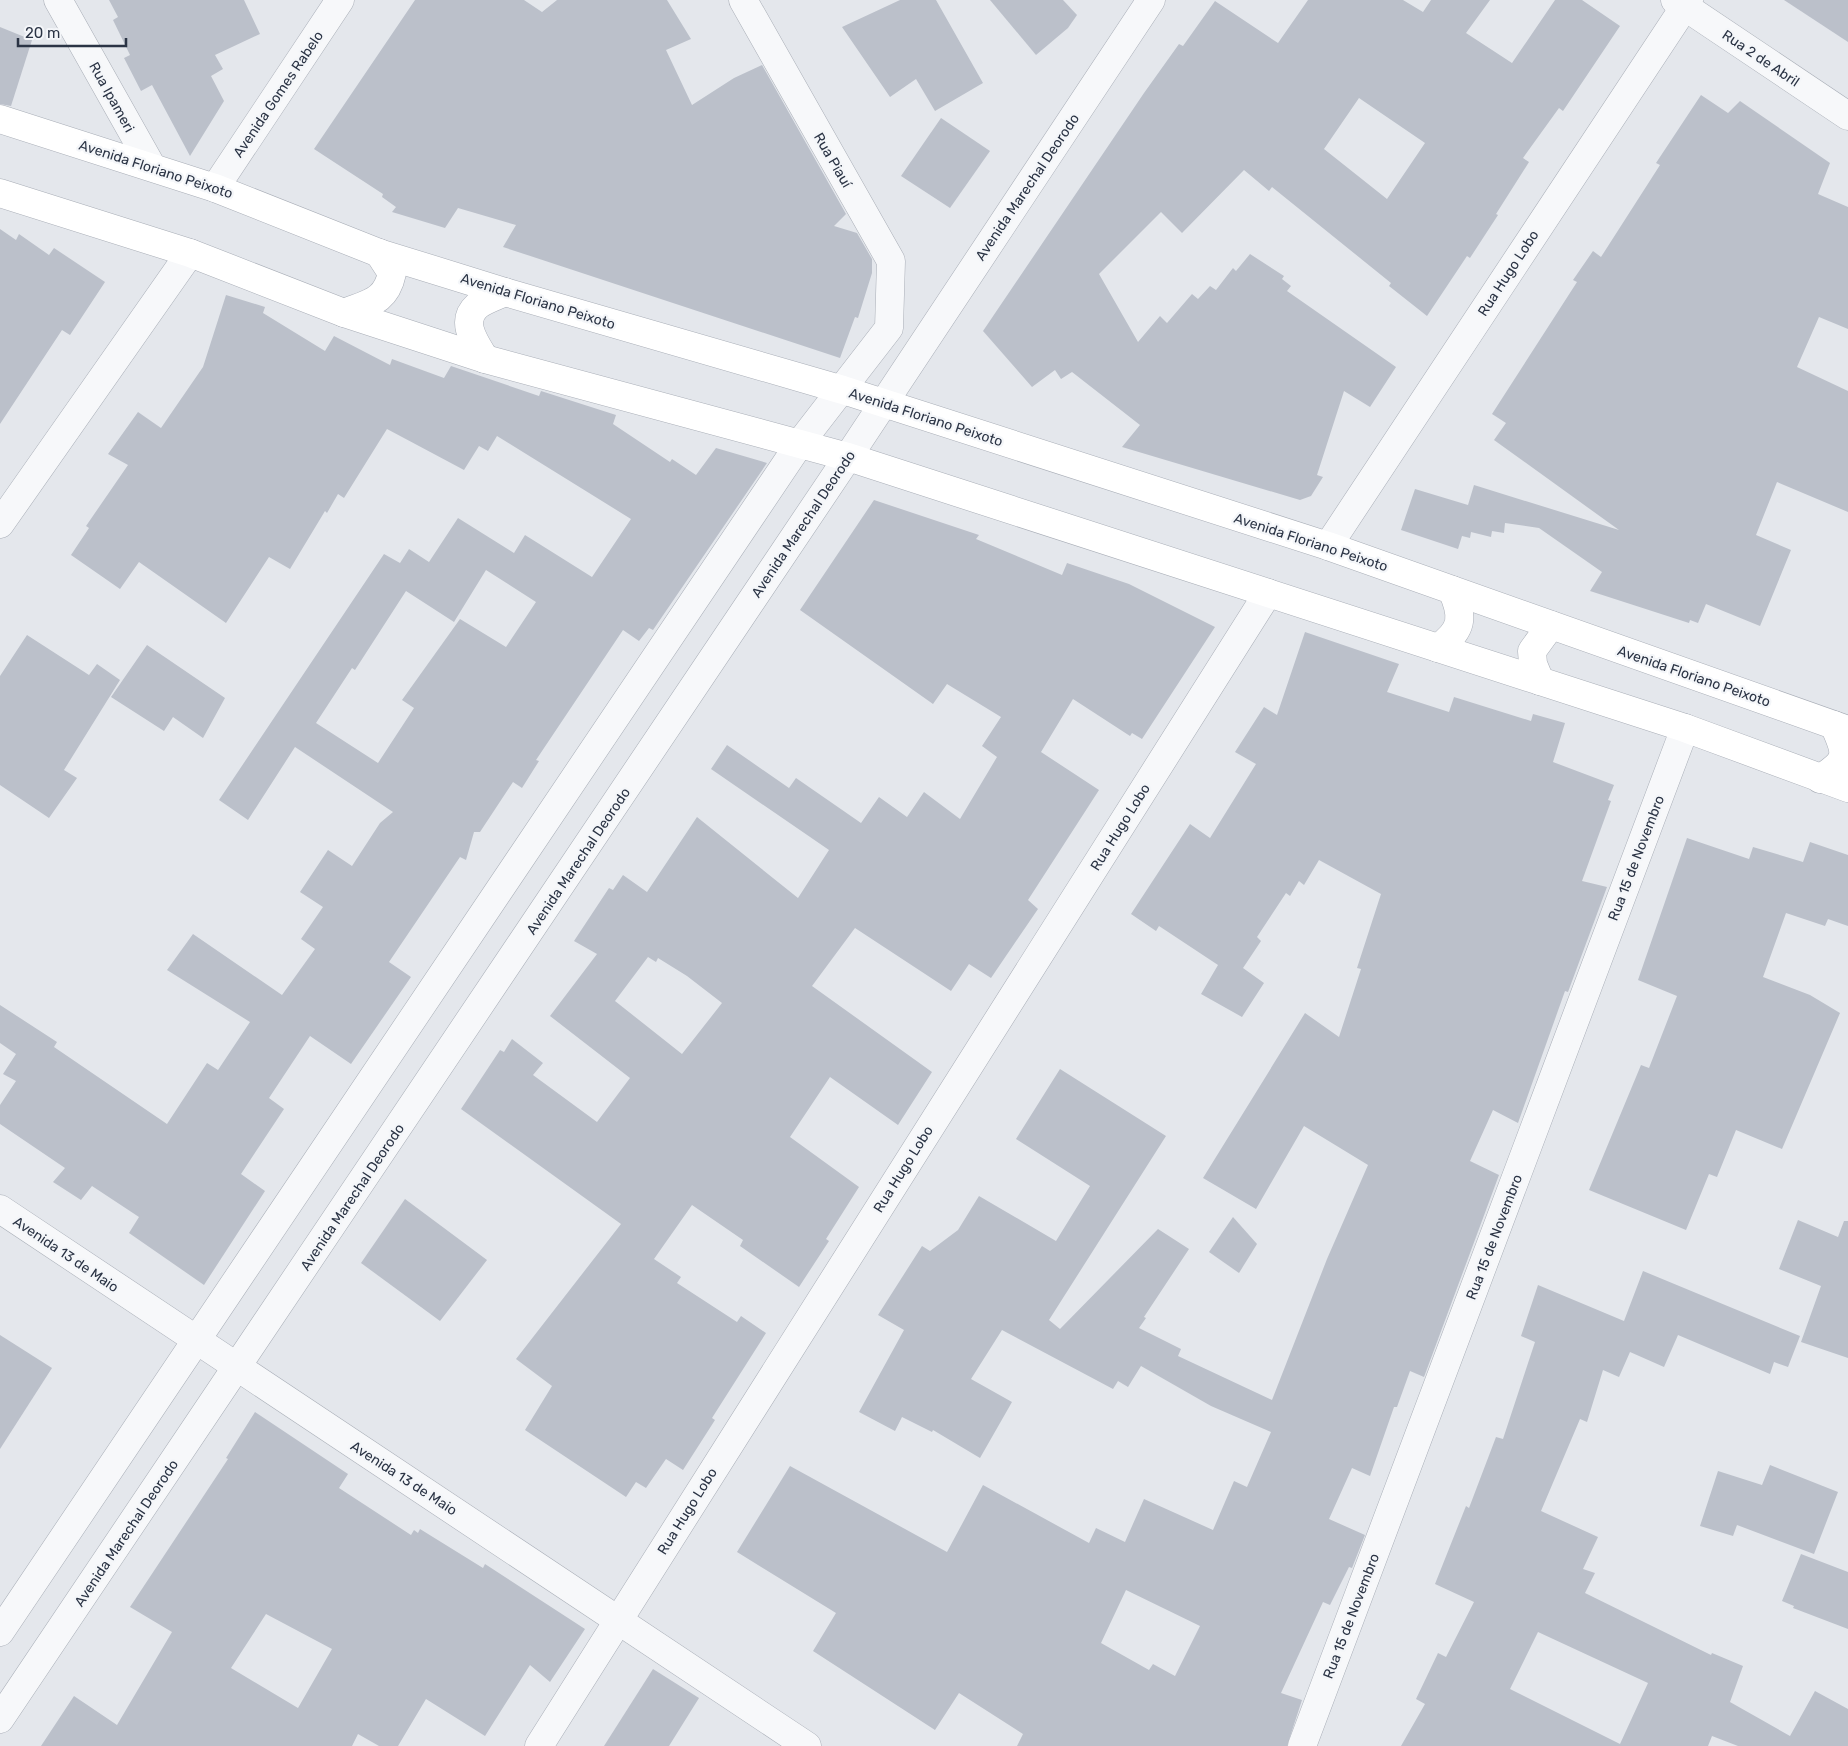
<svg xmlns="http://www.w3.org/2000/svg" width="1848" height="1746" font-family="Rubik,sans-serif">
<rect width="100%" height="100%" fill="#e4e7ec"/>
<!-- building -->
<g fill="#bbc0ca" fill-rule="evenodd">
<path d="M109,0H244L260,34L215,55L223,69L211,76L224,101L190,156L152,85L141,91L124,58L130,55L113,20L118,17Z"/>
<path d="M415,0H524L542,12L557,0H667L691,39L666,50L692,105L734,78L762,65L846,214L834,226L857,233L872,259V273L858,318L855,317L840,358L503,247L516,225L458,208L445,228L392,212L396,207L382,197L383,194L314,149Z"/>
<path d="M900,0H936L983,83L935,111L916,79L890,97L842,27Z"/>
<path d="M990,0H1063L1077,15L1068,28L1036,55Z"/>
<path d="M1308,0H1403L1423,12L1431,0H1490L1466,33L1512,63L1555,0H1582L1620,26L1563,111L1559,108L1523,158L1529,162L1496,214L1498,215L1470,258L1467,256L1427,316L1389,286L1391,283L1272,187L1269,191L1244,170L1182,233L1161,212L1099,274L1138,342L1160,316L1167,323L1192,294L1198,299L1210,286L1216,290L1233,268L1236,271L1250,254L1284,276L1282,279L1291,286L1287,291L1396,367L1370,407L1344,391L1317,475L1323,477L1311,496L1300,500L1122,447L1140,425L1072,372L1061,379L1055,370L1032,387L983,331L1144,93L1179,44L1183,46L1215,1L1278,43ZM1359,98L1425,143L1387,199L1324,149Z"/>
<path d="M1784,0H1848V42Z"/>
<path d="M0,27L32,40L11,106L0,104Z"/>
<path d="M1701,95L1728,113L1740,101L1830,163L1818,194L1848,207V329L1819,317L1797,367L1848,391V512L1777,482L1756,535L1791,550L1760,626L1706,604L1698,623L1690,620L1689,623L1590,591L1602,572L1539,528L1505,523L1504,533L1492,531L1491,537L1471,532L1470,538L1462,536L1458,549L1401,530L1415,489L1468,505L1474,485L1619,530L1494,440L1506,423L1492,414L1577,282L1573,280L1593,251L1601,257L1660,165L1656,163Z"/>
<path d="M941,118L990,151L950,208L901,176Z"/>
<path d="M0,229L16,240L19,234L49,255L54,248L105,282L70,335L62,330L0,424Z"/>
<path d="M226,295L265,307L263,313L325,351L334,336L390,365L392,359L444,378L451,366L539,396L541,391L616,415L613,424L670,462L672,459L696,475L716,448L767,463L653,630L649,628L639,641L623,630L536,760L539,761L522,788L513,782L480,832H474L466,860L460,857L389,962L411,977L351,1064L310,1036L269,1098L284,1109L241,1174L265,1191L204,1285L129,1233L139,1217L92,1186L81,1200L53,1182L65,1168L0,1124V1105L16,1081L3,1074L16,1054L0,1043V1005L57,1042L54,1047L167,1124L207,1063L218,1070L250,1022L167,970L193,934L282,995L315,949L301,939L323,907L300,892L328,850L352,866L380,823L393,812L295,747L248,820L219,800L384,554L400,563L409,549L429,562L458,518L514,553L525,535L592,577L631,519L497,436L488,451L479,446L464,470L387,429L344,498L338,494L327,513L325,511L290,569L269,557L226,623L139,562L120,589L71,555L89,528L86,526L128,465L108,454L138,412L161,428L203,367ZM486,570L536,602L506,647L460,619L402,700L414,708L378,763L316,723L352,668L355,670L406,591L454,622Z"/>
<path d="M874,500L979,535L976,539L1062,575L1067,563L1129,584L1215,627L1142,739L1132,733L1130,736L1073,699L1041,752L1099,790L1028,900L1038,909L991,978L969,964L951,991L855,928L812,986L932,1072L898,1125L830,1077L790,1137L859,1187L826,1239L829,1241L799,1287L740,1246L743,1240L692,1205L654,1259L681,1277L677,1283L737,1322L741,1316L766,1333L712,1418L715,1420L683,1470L666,1459L646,1488L636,1482L626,1497L525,1430L552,1386L516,1359L621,1224L461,1109L500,1050L504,1052L512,1039L543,1063L533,1075L597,1122L630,1078L550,1016L597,954L574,941L609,888L613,890L623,875L647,892L697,817L798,898L829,850L711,769L727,745L789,788L796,778L861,823L879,797L907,817L924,792L960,819L997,757L982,746L1001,717L947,684L933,704L800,610ZM648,957L656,962L658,958L687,976L722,1003L682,1054L615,1001Z"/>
<path d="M1305,632L1399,664L1387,692L1449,712L1454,697L1531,721L1533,714L1565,723L1553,762L1614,785L1608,800L1611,801L1582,881L1607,887L1568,992L1565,991L1518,1123L1493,1110L1470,1161L1499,1175L1424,1377L1410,1371L1397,1407H1394L1370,1476L1352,1468L1329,1519L1365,1535L1352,1568L1349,1567L1330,1605L1323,1602L1281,1693L1302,1700L1287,1746H1017L1023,1734L959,1693L935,1730L813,1651L836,1613L737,1552L790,1466L947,1552L983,1485L1089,1543L1096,1528L1125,1542L1144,1499L1213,1530L1234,1481L1247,1487L1271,1432L1211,1406L1141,1366L1128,1387L1118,1381L1113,1389L1002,1330L971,1379L1012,1402L980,1458L933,1430L932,1432L902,1417L895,1431L859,1412L904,1330L878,1315L922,1246L930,1251L958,1230L979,1196L1056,1241L1090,1186L1016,1139L1060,1069L1166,1136L1049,1320L1060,1329L1158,1229L1189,1249L1144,1317L1146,1318L1139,1328L1181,1349L1178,1356L1272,1400L1327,1259L1368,1165L1304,1126L1256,1209L1203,1178L1305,1013L1339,1037L1361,969L1357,968L1381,894L1319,860L1304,885L1299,881L1290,896L1286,893L1257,937L1261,941L1243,968L1264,983L1242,1017L1201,994L1218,965L1159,926L1156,931L1131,914L1190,824L1210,838L1256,764L1235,752L1264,707L1277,715ZM1126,1590L1200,1626L1175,1676L1153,1664L1149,1670L1101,1643Z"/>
<path d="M27,635L89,675L97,664L120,680L64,770L77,778L49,818L0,785V676Z"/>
<path d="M147,645L225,698L203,738L173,717L164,731L111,697Z"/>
<path d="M1687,838L1749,859L1753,847L1803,862L1810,842L1848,855V926L1828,919L1825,926L1786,913L1763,977L1810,995L1840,1013L1782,1149L1736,1130L1717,1177L1709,1174L1686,1230L1589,1190L1641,1065L1649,1068L1677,996L1638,980Z"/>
<path d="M405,1199L487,1260L440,1321L361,1263Z"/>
<path d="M1233,1217L1257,1244L1239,1273L1209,1252Z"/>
<path d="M1798,1220L1838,1237L1844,1221H1848V1358L1801,1342L1821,1286L1779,1269Z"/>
<path d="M1643,1271L1800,1336L1788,1367L1774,1362L1770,1374L1678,1335L1664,1367L1630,1352L1619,1377L1603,1370L1587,1422L1580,1419L1541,1511L1598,1537L1583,1569L1595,1573L1585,1593L1711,1655L1712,1653L1743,1666L1730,1702L1790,1736L1815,1691L1848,1709V1746H1738L1712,1736L1708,1746H1401L1425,1704L1416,1699L1438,1653L1446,1657L1474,1602L1435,1584L1466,1506L1469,1508L1496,1437L1503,1439L1535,1342L1521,1336L1538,1285L1624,1321ZM1538,1632L1648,1683L1620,1744L1510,1689Z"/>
<path d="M0,1335L52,1368L0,1449Z"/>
<path d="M255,1412L348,1474L339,1488L411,1535L414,1530L418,1533L420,1529L483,1568L485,1564L585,1629L550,1682L530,1665L485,1736L426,1699L398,1746H379L358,1734L352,1746H41L74,1696L117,1725L172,1632L130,1607L228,1459L226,1458ZM266,1614L332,1649L298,1708L231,1668Z"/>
<path d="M1770,1465L1838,1492L1814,1554L1737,1525L1733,1536L1700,1526L1718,1471L1762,1485Z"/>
<path d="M1801,1554L1848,1572V1629L1793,1608L1794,1606L1782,1601Z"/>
<path d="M653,1669L699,1698L669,1746H604Z"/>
</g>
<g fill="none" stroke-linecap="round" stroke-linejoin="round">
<!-- street casing -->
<g stroke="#a9aeb7" stroke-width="29">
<g id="street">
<path d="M58,0L152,167"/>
<path d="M1675,0L1848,116"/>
<path d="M215,188L340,0"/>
<path d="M0,524L190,253"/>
<path d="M1328,546L1689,0"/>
<path d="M0,1209L807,1746"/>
<path d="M0,1632L800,443L889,328L891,261L743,0"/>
<path d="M0,1719L848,457L1151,0"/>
<path d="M539,1746L1268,593"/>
<path d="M1302,1746L1685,728"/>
</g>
</g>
<!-- secondary casing -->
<g stroke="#a9aeb7" stroke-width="29">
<g id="secondary">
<path d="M0,119L215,188L379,253L505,292L843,390L1328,546L1848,730"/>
<path d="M0,193L190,253L344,313L485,359L848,457L1685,728L1848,788"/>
<path d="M344,313C369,303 386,302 392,273L379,253"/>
<path d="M485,359C476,344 459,322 477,306C484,300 497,296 505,292"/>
<path d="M1438,648C1463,630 1464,617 1452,590"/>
<path d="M1540,681L1533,664L1532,651L1551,625"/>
<path d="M1820,779C1848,760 1848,756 1834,725"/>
</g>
</g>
<!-- street -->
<use href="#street" stroke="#f7f8fa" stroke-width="28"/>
<!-- secondary -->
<use href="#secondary" stroke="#fff" stroke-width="28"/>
</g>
<g text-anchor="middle" stroke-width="4.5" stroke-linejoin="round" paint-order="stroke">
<!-- street labels -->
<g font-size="14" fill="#2b3445" stroke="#f4f6f9">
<text transform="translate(1761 58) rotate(34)" y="5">Rua 2 de Abril</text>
<text transform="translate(278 94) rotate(-56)" y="5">Avenida Gomes Rabelo</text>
<text transform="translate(112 97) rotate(61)" y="5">Rua Ipameri</text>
<text transform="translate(833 160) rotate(60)" y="5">Rua Piauí</text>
<text transform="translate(156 169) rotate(18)" y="5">Avenida Floriano Peixoto</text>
<text transform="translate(1027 187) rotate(-56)" y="5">Avenida Marechal Deorodo</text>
<text transform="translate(1508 273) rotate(-57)" y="5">Rua Hugo Lobo</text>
<text transform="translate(538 301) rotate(17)" y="5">Avenida Floriano Peixoto</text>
<text transform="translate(926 417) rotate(18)" y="5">Avenida Floriano Peixoto</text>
<text transform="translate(803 524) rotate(-56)" y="5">Avenida Marechal Deorodo</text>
<text transform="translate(1311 542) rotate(18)" y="5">Avenida Floriano Peixoto</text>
<text transform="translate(1694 676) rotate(19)" y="5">Avenida Floriano Peixoto</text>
<text transform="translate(1120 827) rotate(-58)" y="5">Rua Hugo Lobo</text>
<text transform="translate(1636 858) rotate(-69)" y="5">Rua 15 de Novembro</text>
<text transform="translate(578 861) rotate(-56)" y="5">Avenida Marechal Deorodo</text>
<text transform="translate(903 1169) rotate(-58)" y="5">Rua Hugo Lobo</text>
<text transform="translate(352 1197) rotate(-56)" y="5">Avenida Marechal Deorodo</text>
<text transform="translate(1494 1237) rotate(-69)" y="5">Rua 15 de Novembro</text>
<text transform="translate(66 1254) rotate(34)" y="5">Avenida 13 de Maio</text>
<text transform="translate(404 1478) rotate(33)" y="5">Avenida 13 de Maio</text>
<text transform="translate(687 1511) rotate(-58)" y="5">Rua Hugo Lobo</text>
<text transform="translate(126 1533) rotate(-56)" y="5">Avenida Marechal Deorodo</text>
<text transform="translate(1351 1616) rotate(-69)" y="5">Rua 15 de Novembro</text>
</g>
</g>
<!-- scale -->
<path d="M18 38v8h108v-8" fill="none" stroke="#2b3445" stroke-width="2.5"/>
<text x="25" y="38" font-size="15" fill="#2b3445" stroke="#f4f6f9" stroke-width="4" paint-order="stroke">20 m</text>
</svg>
